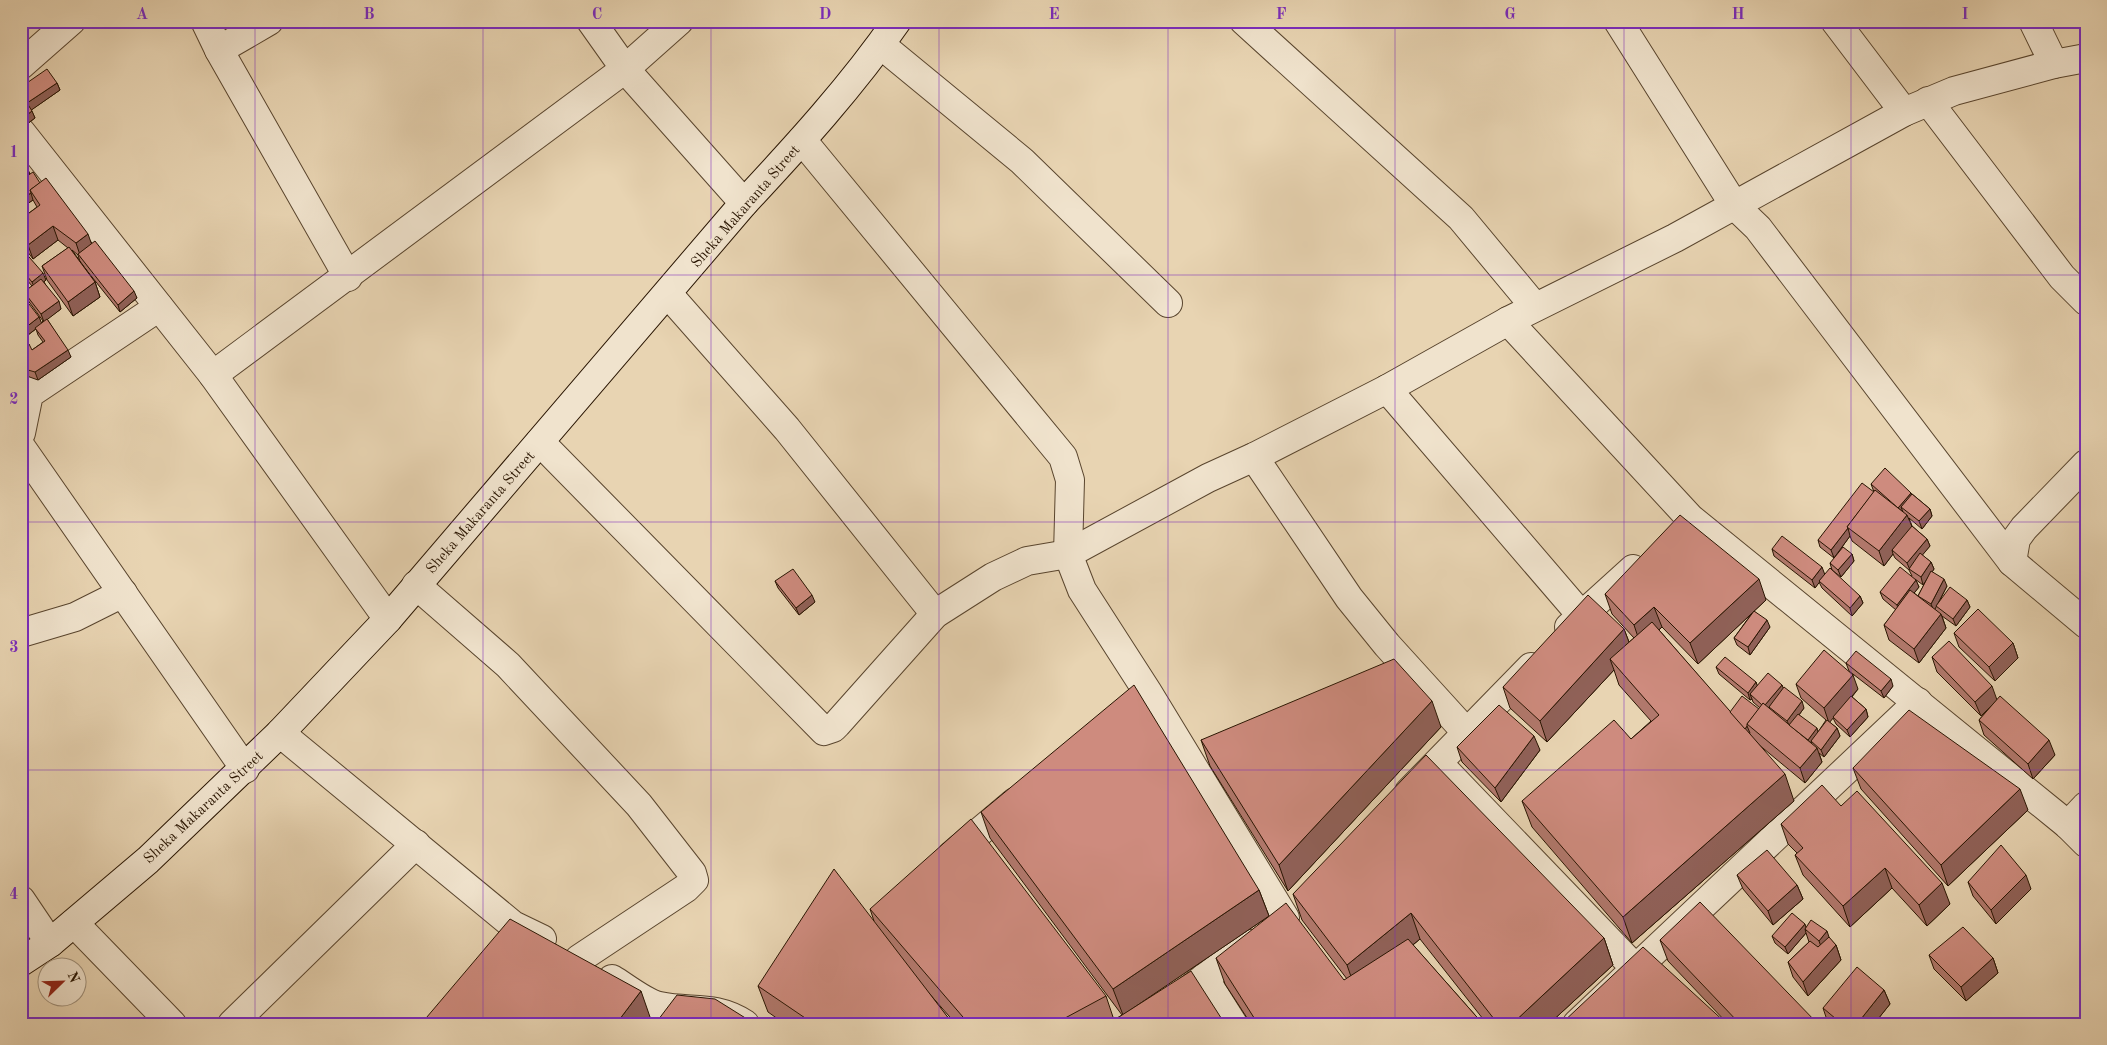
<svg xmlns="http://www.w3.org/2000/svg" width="2107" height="1045" font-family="'Old Standard TT',serif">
<rect width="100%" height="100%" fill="#e8d4b2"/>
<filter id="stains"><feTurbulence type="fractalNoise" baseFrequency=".004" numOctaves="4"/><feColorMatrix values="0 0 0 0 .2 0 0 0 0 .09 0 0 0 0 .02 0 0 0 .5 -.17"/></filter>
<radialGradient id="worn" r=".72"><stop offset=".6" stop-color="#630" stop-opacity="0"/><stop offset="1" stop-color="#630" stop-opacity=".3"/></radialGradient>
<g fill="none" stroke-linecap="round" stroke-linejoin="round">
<!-- street casing -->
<g stroke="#59452e" stroke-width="30">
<g id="street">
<path d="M205,21L219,50L348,277"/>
<path d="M591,21L625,69L744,203"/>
<path d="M1244,21L1461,218L1535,307"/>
<path d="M1618,21L1734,205L1758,228L2012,562L2086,624"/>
<path d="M1835,21L1904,112"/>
<path d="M2033,21L2054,64"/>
<path d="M881,45L1022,161L1168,303"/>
<path d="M219,50L269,21"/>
<path d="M21,65L71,21"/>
<path d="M1928,101L2062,277L2086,301"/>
<path d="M21,132L213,375L388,619"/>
<path d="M802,140L1063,457L1070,480L1068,554L1082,590L1147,691L1285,918"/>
<path d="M668,294L787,429L935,614"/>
<path d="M1508,321L1690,518L2068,825L2086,843"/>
<path d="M213,375L625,69L679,21"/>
<path d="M1387,389L1581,615"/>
<path d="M21,433L29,394L159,307"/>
<path d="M540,442L824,731L833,728L837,724L935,614L993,577L1027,561L1068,554L1208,478L1254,457L1387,389L1508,321L1675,238L1904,112L1954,91L2054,64L2086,58"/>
<path d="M21,447L245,769"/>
<path d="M1254,457L1349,598L1387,645L1467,733"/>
<path d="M2012,562L2016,539L2024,528L2086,464"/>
<path d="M416,585L508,665L639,805L692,873L694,880L686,888L579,959"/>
<path d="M1569,627L1633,569"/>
<path d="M21,633L75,617L123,593"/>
<path d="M280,733L513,925L542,939"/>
<path d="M1438,763L1636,969"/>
<path d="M1409,792L1531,667"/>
<path d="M2068,825L2086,806"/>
<path d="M952,855L1015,802"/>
<path d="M21,900L50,943"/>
<path d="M74,923L172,1024"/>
<path d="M1204,978L1233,1024"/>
<path d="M612,979C624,986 645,1003 659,1006C691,1013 714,1004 745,1024"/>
<path d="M232,1024L416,844"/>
<path d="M1143,1024L1250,944"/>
<path d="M1577,1024L1918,702"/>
</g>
</g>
<!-- secondary casing -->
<g stroke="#291502" stroke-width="30">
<path id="secondary" d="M21,962L50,943L148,860L280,733L388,619L744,203C798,145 852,86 897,21"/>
</g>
<!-- street -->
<use href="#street" stroke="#f0e3cd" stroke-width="28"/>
<!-- secondary -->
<use href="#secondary" stroke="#f0e3cd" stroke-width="28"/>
</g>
<!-- wall -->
<g fill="#b1786c" stroke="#291502" fill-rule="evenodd">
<path d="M57,83L60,90L31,110L35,118L27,124L21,117V87Z"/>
<path d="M21,156L23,161L28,170L30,174L40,183L92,243L137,298L120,312L80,262L78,255L72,250L95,282L100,297L73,316L47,280L42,266L68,248L58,240L33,259L21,243V219L37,207L33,200L21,208Z"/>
<path d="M21,244L24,251L46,280L44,282L61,309L47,319L71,357L38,380L24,375L21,368L32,350L43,342L38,335L36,329L28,335L21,330V310L39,317L41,323L43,321L27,299L26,295L21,298V275L28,289L32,286L21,273Z"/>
<path d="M1871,484L1912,494L1930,509L1932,516L1922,529L1909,518L1912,526L1927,539L1930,546L1922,555L1931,562L1934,569L1932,572L1947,586L1938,604L1967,600L1970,607L1956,626L1942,616L1946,628L1919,663L1889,640L1884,625L1896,610L1883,599L1880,592L1912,576L1909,570L1895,558L1893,554L1884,566L1852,541L1850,536L1834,558L1820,547L1818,540L1874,492ZM1915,579L1923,585L1927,579L1918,596L1914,593L1919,587Z"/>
<path d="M1772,549L1825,575L1860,596L1863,603L1852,616L1822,588L1819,582L1815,588L1774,556Z"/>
<path d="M1852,554L1854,561L1841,577L1832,570L1830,563Z"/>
<path d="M775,581L815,602L799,615L778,588Z"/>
<path d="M1605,594L1766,600L1754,611L1770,627L1750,655L1737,645L1734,638L1752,613L1698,664L1662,627L1659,630L1730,712L1759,709L1760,708L1753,702L1752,699L1750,700L1719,674L1716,667L1756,682L1757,686L1782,685L1783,689L1804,708L1799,715L1818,732L1826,720L1801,698L1796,684L1858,689L1852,697L1866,709L1868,717L1850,737L1836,724L1833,718L1829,722L1837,728L1840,736L1824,757L1819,753L1822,762L1805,783L1758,744L1794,801L1632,943L1532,827L1522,801L1631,739L1651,721L1619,685L1614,670L1547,742L1510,708L1503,687L1624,629L1629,642L1634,638L1612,614Z"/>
<path d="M1954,633L2013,643L2018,658L1995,681L1959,647Z"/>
<path d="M1932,657L1997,699L2055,755L2033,779L1984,735L1979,720L1990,707L1981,716L1937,672Z"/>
<path d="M1846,663L1893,686L1884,698L1849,671Z"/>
<path d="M1441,727L1288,891L1210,766L1201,740Z"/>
<path d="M1457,747L1540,750L1501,802L1462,762Z"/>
<path d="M1853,768L2028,810L1948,886L1861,789Z"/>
<path d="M1841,806L1950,904L1927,926L1892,888L1850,927L1803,875L1795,855L1797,853L1788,844L1781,824Z"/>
<path d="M981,812L1259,890L1269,916L1143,1001L1225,1024H956L927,991L953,1024H785L768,1012L758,986L874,921L870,909L1106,996L1114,1020L1122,1015L990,838Z"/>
<path d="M1737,875L1797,885L1803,899L1773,925L1743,889Z"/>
<path d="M1968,882L2031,889L1996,924L1973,896Z"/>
<path d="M1293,894L1604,938L1613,965L1549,1024H1487L1420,939L1413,945L1483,1024H1251L1225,984L1216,958L1344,980L1347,979L1302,920Z"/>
<path d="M1806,927L1829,938L1836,945L1841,960L1808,996L1793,977L1788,962L1809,942L1806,933L1788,954L1775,943L1772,936Z"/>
<path d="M1660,940L1818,1024H1728L1668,961Z"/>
<path d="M1929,955L1993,958L1998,973L1966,1001L1934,969Z"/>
<path d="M1884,990L1890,1004L1874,1024H1829L1828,1023L1823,1008Z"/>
</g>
<!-- shaded-wall -->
<g fill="#906158" stroke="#291502">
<path d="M24,26L26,33L21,38V28Z"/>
<path d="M57,83L60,90L30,111L27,103Z"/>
<path d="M32,111L35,118L27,124L24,117Z"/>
<path d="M28,170L31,177L21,184V175Z"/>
<path d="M31,193L33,200L21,208V199Z"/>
<path d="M53,226L58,240L33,259L28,245Z"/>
<path d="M88,234L93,248L81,258L76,243Z"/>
<path d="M43,273L46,280L35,289L32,282Z"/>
<path d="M24,278L29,293L24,292L26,295L21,298V280Z"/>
<path d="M95,282L100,297L73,316L68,302Z"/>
<path d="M134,291L137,298L120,312L118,305Z"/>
<path d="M59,301L61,309L44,322L41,314Z"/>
<path d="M39,317L42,324L28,335L25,328Z"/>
<path d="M68,350L71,357L38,380L35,372Z"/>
<path d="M1911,493L1914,500L1901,507L1903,512L1898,508Z"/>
<path d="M1930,509L1932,516L1922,529L1919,521Z"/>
<path d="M1907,515L1913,529L1892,550L1893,554L1884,566L1879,551Z"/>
<path d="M1848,528L1850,536L1834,558L1831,550Z"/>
<path d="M1927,539L1930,546L1910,570L1907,563Z"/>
<path d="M1852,554L1854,561L1841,577L1838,570Z"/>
<path d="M1931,562L1934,569L1923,585L1921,577Z"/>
<path d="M1822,567L1825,575L1815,588L1812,580Z"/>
<path d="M1759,579L1766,600L1698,664L1690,643Z"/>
<path d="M1944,579L1947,586L1934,611L1931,604Z"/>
<path d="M1916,580L1919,587L1899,612L1897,605Z"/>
<path d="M812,595L815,602L799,615L796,608Z"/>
<path d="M1860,596L1863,603L1852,616L1850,608Z"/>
<path d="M1967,600L1970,607L1956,626L1953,619Z"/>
<path d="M1654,607L1662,627L1641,646L1634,625Z"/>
<path d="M1941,614L1946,628L1919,663L1914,649Z"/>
<path d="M1767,620L1770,627L1750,655L1748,647Z"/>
<path d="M1624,629L1632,650L1610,659L1614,670L1547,742L1540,721Z"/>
<path d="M2013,643L2018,658L1995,681L1989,667Z"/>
<path d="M1853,675L1858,689L1829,723L1824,708Z"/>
<path d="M1891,679L1893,686L1884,698L1881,691Z"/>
<path d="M1756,682L1759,690L1750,694L1752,699L1750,700L1748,693Z"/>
<path d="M1782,685L1785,692L1769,707L1770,710L1764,706Z"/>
<path d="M1992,686L1997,700L1981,716L1975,702Z"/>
<path d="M1432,701L1441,727L1288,891L1279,865Z"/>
<path d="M1802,701L1804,708L1790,727L1787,721Z"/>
<path d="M1866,709L1868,717L1850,737L1847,730Z"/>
<path d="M1747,726L1750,733L1748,736L1745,729Z"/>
<path d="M1817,728L1819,736L1811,741L1812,745L1808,740Z"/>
<path d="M1837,728L1840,736L1824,757L1821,750Z"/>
<path d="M1534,736L1540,750L1501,802L1495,788Z"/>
<path d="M2049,740L2055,755L2033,779L2028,764Z"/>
<path d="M1817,748L1822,762L1805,783L1800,768Z"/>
<path d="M1785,774L1794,801L1632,943L1623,917Z"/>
<path d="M2020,789L2028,810L1948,886L1941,865Z"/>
<path d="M1885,868L1892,888L1850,927L1843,906Z"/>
<path d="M2026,875L2031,889L1996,924L1991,910Z"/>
<path d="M1942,883L1950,904L1927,926L1919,905Z"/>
<path d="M1797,885L1803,899L1773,925L1768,911Z"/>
<path d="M1259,890L1269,916L1123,1015L1113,989Z"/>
<path d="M1411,913L1420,939L1356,991L1347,965Z"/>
<path d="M1805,924L1807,931L1805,929L1806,933L1788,954L1785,947Z"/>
<path d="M1827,931L1832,946L1824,955L1819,941Z"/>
<path d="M1604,938L1613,965L1549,1024H1512Z"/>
<path d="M1836,945L1841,960L1808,996L1803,982Z"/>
<path d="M1993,958L1998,973L1966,1001L1961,987Z"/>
<path d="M1884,990L1890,1004L1874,1024H1857Z"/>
<path d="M641,991L650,1017L646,1024H616Z"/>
</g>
<!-- building -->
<g fill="#ce8b7e" stroke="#291502">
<path d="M47,69L57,83L27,103L32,111L24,117L21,113V87Z"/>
<path d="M21,160L28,170L21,175Z"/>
<path d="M33,172L40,183L30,190L31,193L21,199V180Z"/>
<path d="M46,178L88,234L76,243L53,226L28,245L21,236V219L40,205L30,190Z"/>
<path d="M95,241L134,291L118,305L78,254Z"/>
<path d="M69,247L95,282L68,302L42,266Z"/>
<path d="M23,250L43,273L32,282L21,269V251Z"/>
<path d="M41,279L59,301L41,314L24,292Z"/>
<path d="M29,304L39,317L25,328L21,325V310Z"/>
<path d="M47,319L68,350L35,372L21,368L29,344L32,350L45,341L35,328Z"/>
<path d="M1885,468L1911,493L1898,508L1871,484Z"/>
<path d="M1862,483L1874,492L1847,527L1848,528L1831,550L1818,540Z"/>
<path d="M1875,490L1907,515L1879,551L1847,527Z"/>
<path d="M1912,494L1930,509L1919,521L1901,507Z"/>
<path d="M1680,515L1759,579L1690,643L1654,607L1634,625L1605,594Z"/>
<path d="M1912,526L1927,539L1907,563L1892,550Z"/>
<path d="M1782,536L1822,567L1812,580L1772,549Z"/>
<path d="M1843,547L1852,554L1838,570L1830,563Z"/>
<path d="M1920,553L1931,562L1921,577L1909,569Z"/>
<path d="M1900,567L1916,580L1897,605L1880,592Z"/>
<path d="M1830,568L1860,596L1850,608L1819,581Z"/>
<path d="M793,569L812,595L796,608L775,581Z"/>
<path d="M1931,571L1944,579L1931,604L1918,596Z"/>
<path d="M1950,587L1967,600L1953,619L1936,606Z"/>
<path d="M1910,590L1941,614L1914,649L1884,625Z"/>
<path d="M1588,595L1624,629L1540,721L1503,687Z"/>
<path d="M1978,609L2013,643L1989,667L1954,633Z"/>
<path d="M1754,611L1767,620L1748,647L1734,638Z"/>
<path d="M1652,622L1785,774L1623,917L1522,801L1614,720L1631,739L1659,715L1610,659Z"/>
<path d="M1949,641L1992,686L1975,702L1932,657Z"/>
<path d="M1824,650L1853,675L1824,708L1796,684Z"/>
<path d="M1856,651L1891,679L1881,691L1846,663Z"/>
<path d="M1725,657L1756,682L1748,693L1716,667Z"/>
<path d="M1394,659L1432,701L1279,865L1201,740Z"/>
<path d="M1768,673L1782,685L1765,705L1763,703L1762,705L1750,694Z"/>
<path d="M1134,685L1259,890L1113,989L981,812Z"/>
<path d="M1784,687L1802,701L1787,721L1769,707Z"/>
<path d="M1742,696L1759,709L1747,724V726L1745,729L1730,712Z"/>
<path d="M1851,696L1866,709L1847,730L1833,717Z"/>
<path d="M2000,696L2049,740L2028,764L1979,720Z"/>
<path d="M1763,703L1817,748L1800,768L1747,724Z"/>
<path d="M1499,705L1534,736L1495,788L1457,747Z"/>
<path d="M1909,710L2020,789L1941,865L1853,768Z"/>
<path d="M1798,714L1817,728L1808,740L1789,725Z"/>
<path d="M1827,720L1837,728L1821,750L1811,741Z"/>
<path d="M1426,755L1604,938L1512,1024H1498L1411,913L1347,965L1293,894Z"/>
<path d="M1822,785L1841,806L1857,791L1942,883L1919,905L1885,868L1843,906L1795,855L1803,848L1781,824Z"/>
<path d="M971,819L1106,996L1054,1024H969L870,909Z"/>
<path d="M2001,845L2026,875L1991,910L1968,882Z"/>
<path d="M1767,850L1797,885L1768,911L1737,875Z"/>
<path d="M834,869L953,1024H814L758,986Z"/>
<path d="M1700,902L1818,1024H1740L1660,940Z"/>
<path d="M1286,903L1344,980L1408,939L1483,1024H1258L1216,958Z"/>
<path d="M1792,913L1805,924L1785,947L1772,936Z"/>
<path d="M510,919L641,991L616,1024H421Z"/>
<path d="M1811,920L1827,931L1819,941L1805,929Z"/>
<path d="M1963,927L1993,958L1961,987L1929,955Z"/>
<path d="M1829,937L1836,945L1803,982L1788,962L1810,941L1818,947Z"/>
<path d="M1643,947L1727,1024H1561Z"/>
<path d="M1857,967L1884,990L1857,1024H1842L1823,1008Z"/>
<path d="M1191,971L1225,1024H1108Z"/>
<path d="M677,995L715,999L755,1024H655Z"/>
<path d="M21,1010L34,1024H21Z"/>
</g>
<!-- grid -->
<path fill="none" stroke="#7b2cbf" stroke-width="1" stroke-opacity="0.55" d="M255,21V1024M483,21V1024M711,21V1024M939,21V1024M1168,21V1024M1395,21V1024M1624,21V1024M1851,21V1024M21,275H2086M21,522H2086M21,770H2086"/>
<g text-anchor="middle" stroke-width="4.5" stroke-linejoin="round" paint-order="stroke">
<!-- street labels -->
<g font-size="15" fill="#291502" stroke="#f0e3cd">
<text transform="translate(745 206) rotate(-49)" y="5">Sheka Makaranta Street</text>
<text transform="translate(480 512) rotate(-49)" y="5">Sheka Makaranta Street</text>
<text transform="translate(203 807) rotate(-43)" y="5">Sheka Makaranta Street</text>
</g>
</g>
<!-- margin -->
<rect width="2107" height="1045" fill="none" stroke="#e8d4b2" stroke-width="55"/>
<!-- north arrow -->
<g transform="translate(62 982) rotate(67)"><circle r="24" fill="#f0e3cd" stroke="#a0917c"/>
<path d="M0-4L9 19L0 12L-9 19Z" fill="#8f2418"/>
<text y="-8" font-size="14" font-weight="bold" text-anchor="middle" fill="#291502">N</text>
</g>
<rect x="28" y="28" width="2052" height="990" fill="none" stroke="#7b2cbf" stroke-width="2"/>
<g font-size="16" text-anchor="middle" font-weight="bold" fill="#7b2cbf">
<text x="142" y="19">A</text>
<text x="369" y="19">B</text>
<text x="597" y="19">C</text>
<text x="825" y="19">D</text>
<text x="1054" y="19">E</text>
<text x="1281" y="19">F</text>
<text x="1510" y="19">G</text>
<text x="1738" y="19">H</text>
<text x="1965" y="19">I</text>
<text x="14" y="157">1</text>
<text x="14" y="404">2</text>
<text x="14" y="652">3</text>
<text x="14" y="899">4</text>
</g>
<rect width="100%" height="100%" filter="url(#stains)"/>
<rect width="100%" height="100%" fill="url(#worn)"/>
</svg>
